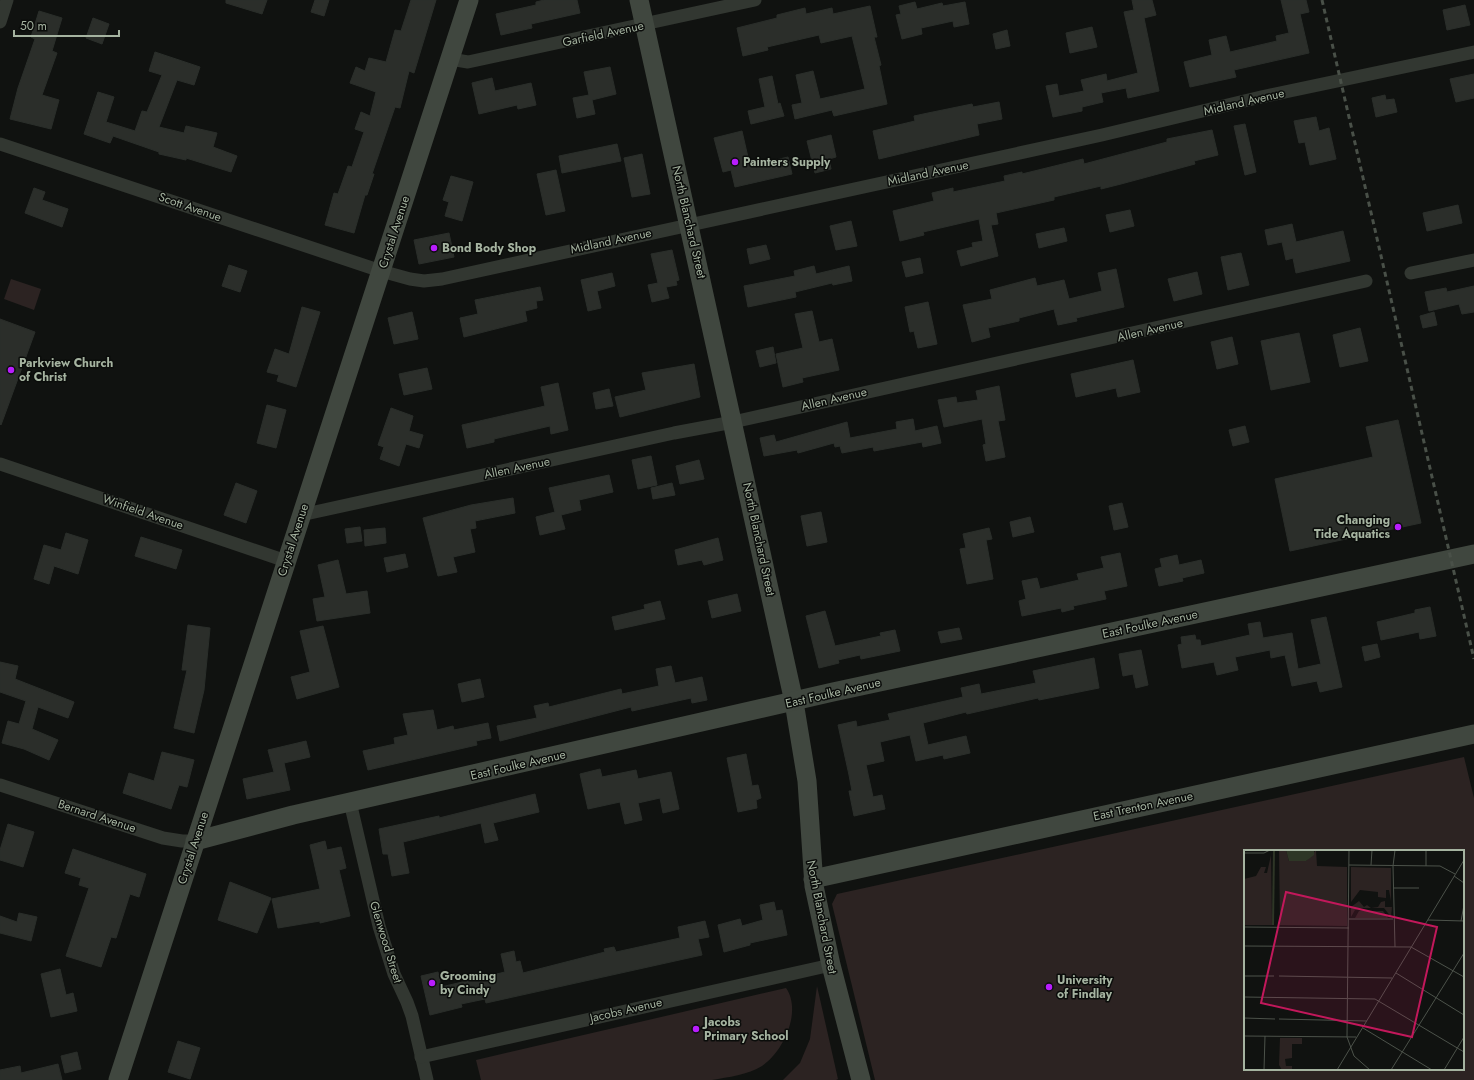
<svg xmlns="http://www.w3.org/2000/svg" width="1474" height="1080" font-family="Jost,sans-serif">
<rect width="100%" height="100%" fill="#101210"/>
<!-- green -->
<g fill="#2c2322" fill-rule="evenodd">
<path d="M11,279L41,289L34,310L4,299Z"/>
<path d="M1464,757L1474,798V1080H875L832,904L837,894ZM1245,851H1463V1069H1245Z"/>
<path d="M817,986L838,1079L836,1080H783L800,1063L810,1039Z"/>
<path d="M786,988C802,1011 784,1051 762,1066C748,1075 728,1077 712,1080H481L476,1060Z"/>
</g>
<!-- building -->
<g fill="#2b2e2a" stroke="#2a2e2a">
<path d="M226,0H267L262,14L226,3Z"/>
<path d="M315,0H329L324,16L311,12Z"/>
<path d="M411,0H436L414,73L409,71L400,108L395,107L372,174H374L367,195H365L354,233L325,225L334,193L338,194L348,166L352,167L364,132L355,129L361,112L370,116L376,92L350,83L356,67L365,71L369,58L386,62L395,30L401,31Z"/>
<path d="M544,0H577L580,13L531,24L532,28L501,35L496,14L536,5V2Z"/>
<path d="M1132,0H1152L1156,15L1144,18L1159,91L1128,98L1126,88L1101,93L1103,102L1082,107V111L1053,117L1046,86L1057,84L1059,96L1084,91L1081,80L1106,74L1107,81L1138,73L1124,12L1134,10Z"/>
<path d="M1281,0H1306L1309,12L1300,14L1309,53L1234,70L1236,77L1190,87L1184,62L1212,55L1209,40L1226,36L1230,52L1277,41L1276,36L1289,33Z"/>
<path d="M915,2L917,9L942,3L943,6L965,2L969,24L954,27L953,21L921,28L922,34L902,39L896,15L901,14L899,6Z"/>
<path d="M1465,5L1470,25L1447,30L1443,10Z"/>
<path d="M870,6L877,37H874L881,65L879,66L887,104L834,116L832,110L795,119L792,105L802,103L796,75L813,71L820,99L865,89L852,36L821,43L819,35L767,47L768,50L743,56L737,28L777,18V15L805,8L806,14L832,8L833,14Z"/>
<path d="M39,11L62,18L52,51L57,53L42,95L59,100L51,129L10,119L18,88L35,39L31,37Z"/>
<path d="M93,18L109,24L102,44L86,38Z"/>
<path d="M1092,27L1097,47L1070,53L1066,33Z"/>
<path d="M1007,30L1010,46L996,49L993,34Z"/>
<path d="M155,52L200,67L194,85L177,80L159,127L184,133L186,126L217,133L213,147L237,156L231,172L186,158V160L159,154V152L113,136L110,143L84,134L98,92L114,97L106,122L135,131L142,111L147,112L162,75L149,71Z"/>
<path d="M610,67L616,94L592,100L595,114L577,118L573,98L589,95L584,72Z"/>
<path d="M1474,74V98L1456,102L1450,79Z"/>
<path d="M772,76L778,104L780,103L784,116L751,124L748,111L765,107L759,79Z"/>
<path d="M492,78L495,91L531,83L536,105L518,109L517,105L479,114L472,83Z"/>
<path d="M1385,95L1386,100L1394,99L1397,112L1376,117L1372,98Z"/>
<path d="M999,102L1002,119L977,124L979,135L879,159L873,131L915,121L914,116L928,113L972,104L973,107Z"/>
<path d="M1316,117L1319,131L1329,128L1336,159L1310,165L1305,142L1299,143L1294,121Z"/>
<path d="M1245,124L1256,172L1245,175L1234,126Z"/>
<path d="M1212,130L1218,155L1194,161L1195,164L1121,184L1101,189V186L1054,197V200L996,213L998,224L991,225L998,256L961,266L957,251L973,247L972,243L983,241L979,219L923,232L924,235L900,241L893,211L934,201L932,193L953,188V192L1005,181L1004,176L1022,172V174L1083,159L1084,164L1167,142V139Z"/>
<path d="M742,131L750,166L788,157L792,174L735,187L731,170L723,172L714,138Z"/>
<path d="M831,135L836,157L829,159L831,169L815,173L807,141Z"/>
<path d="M617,144L621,161L562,173L559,156Z"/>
<path d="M642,154L650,194L632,197L624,158Z"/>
<path d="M556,170L565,211L546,215L537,174Z"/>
<path d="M451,176L473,182L462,221L445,216L449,202L443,200Z"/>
<path d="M34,188L45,192L42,200L68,209L62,227L25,213Z"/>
<path d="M1458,205L1462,223L1427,231L1423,213Z"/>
<path d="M1130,210L1134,226L1110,232L1106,215Z"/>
<path d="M851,221L857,246L836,250L830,226Z"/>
<path d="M1292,224L1296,242L1343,231L1350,261L1296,273L1293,258L1286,260L1282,242L1268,245L1265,230Z"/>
<path d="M1064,228L1067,241L1039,248L1036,234Z"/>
<path d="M449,233L454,257L419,264L414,240Z"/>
<path d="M766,245L770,259L750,264L747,249Z"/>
<path d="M672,250L679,280L676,281L677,285L666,287L669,298L652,302L648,285L658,283L651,254Z"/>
<path d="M1241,253L1249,285L1228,290L1221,257Z"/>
<path d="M920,258L923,273L906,277L902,262Z"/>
<path d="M229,265L247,271L240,292L222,286Z"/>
<path d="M814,266L816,274L849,266L852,281L833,285L832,283L795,292L796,297L748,307L744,286L795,276L794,271Z"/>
<path d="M1116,269L1124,307L1076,318L1077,321L1058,325L1054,309L1019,318V321L988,328L990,337L972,342L963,305L992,299L990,290L1035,278L1037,286L1064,280L1069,299L1102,291L1098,273Z"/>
<path d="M1197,272L1202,294L1174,301L1168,279Z"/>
<path d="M612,273L615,286L597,291L601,308L588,311L581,280Z"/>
<path d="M1474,286V312L1462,314L1459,304L1429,311L1425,292L1446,288L1447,292Z"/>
<path d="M540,287L543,300L536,301L537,308L525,311L527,321L464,337L460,318L478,314L475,300Z"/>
<path d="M928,302L937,344L918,348L914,331L910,332L905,307Z"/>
<path d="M302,307L320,312L296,387L277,381L279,375L267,372L275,349L289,354Z"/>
<path d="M812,311L819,342L832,339L839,370L802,378L803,382L783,387L776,354L803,348L795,314Z"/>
<path d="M412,312L418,339L394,344L388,318Z"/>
<path d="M1434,312L1437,325L1423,328L1420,316Z"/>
<path d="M0,319L35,332L1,425L0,424Z"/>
<path d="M1360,328L1368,361L1340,367L1333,335Z"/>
<path d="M1299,333L1310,382L1271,390L1261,341Z"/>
<path d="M1232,337L1238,364L1217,369L1211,342Z"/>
<path d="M773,347L776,363L760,367L756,351Z"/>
<path d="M1133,360L1140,392L1118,397L1116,388L1076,397L1071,374Z"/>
<path d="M694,364L700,397L620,417L615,397L646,390L642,373Z"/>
<path d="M427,368L432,389L404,395L399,374Z"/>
<path d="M558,383L568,430L551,434L550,426L494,439V442L467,448L462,425L545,406L541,387Z"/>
<path d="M999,386L1005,420L998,421L1005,457L986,461L983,445L986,444L982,419L944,427L938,400L956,397L957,403L978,400L976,391Z"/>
<path d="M609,389L613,406L596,409L593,393Z"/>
<path d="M267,405L286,410L276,448L257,443Z"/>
<path d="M391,408L413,416L409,431L423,435L419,448L406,444L399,466L380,459L384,447L378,445Z"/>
<path d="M913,419L915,431L937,426L941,443L923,447L922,442L874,451L873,447L842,453L840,446L835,447L834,443L798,453L797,450L764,456L760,438L774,435L776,442L847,422L850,438L897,429L896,422Z"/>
<path d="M1398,420L1421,523L1290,551L1275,479L1373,457L1366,427Z"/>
<path d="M1245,426L1249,442L1233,446L1229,430Z"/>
<path d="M651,456L657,485L638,489L632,460Z"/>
<path d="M699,460L704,479L680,484L676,466Z"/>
<path d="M609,475L613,492L579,500L581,510L561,515L565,529L540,535L536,517L555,512L549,488Z"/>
<path d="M236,483L257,491L246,523L224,515Z"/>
<path d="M672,483L675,495L653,499L651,488Z"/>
<path d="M513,498L515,513L475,521L476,528L470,529L475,552L453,557L457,572L438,576L423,518L471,505Z"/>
<path d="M1122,503L1128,527L1114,530L1109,506Z"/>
<path d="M821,512L827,542L807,546L801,516Z"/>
<path d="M1030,517L1034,532L1013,537L1010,522Z"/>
<path d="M360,527L362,541L347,543L345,529Z"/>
<path d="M385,528L386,543L365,546L364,530Z"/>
<path d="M989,528L992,539L986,540L993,579L967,584L960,549L966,548L963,534Z"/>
<path d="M66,533L88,540L78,574L54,566L49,584L34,579L44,545L61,550Z"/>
<path d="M141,537L182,550L176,569L135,556Z"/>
<path d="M718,538L723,560L704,565L702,560L678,565L675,550Z"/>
<path d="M1120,553L1127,586L1104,591L1106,599L1073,606L1074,609L1062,612L1061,608L1022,616L1019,601L1026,599L1022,581L1037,578L1040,589L1079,580L1077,574L1104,568L1101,557Z"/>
<path d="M405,554L408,567L387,572L384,558Z"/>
<path d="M1177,555L1179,565L1201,560L1204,573L1182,578L1183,581L1159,586L1155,569L1162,567L1160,559Z"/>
<path d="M338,560L346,594L367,591L370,613L317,621L313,599L325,597L318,565Z"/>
<path d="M737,594L741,611L712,618L708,601Z"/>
<path d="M660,601L665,619L615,630L612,617L645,609L644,605Z"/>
<path d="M1430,607L1436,636L1420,639L1419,632L1381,640L1377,622L1415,613V610Z"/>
<path d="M825,611L835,646L881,636L880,633L895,630L900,651L861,659L860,655L838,660L839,663L819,668L806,616Z"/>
<path d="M1326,617L1342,687L1320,692L1317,681L1292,686L1285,655L1271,658L1270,650L1235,657L1238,670L1217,675L1214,662L1182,668L1178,645L1182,644L1181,637L1195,635L1196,640H1200L1201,646L1250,635L1248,624L1260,622L1263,638L1292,633L1298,669L1321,664L1311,620Z"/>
<path d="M188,625L210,628L204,690L194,733L174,728L187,670H182Z"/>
<path d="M323,626L339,687L297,699L291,677L310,672L300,631Z"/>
<path d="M959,628L962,639L941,643L938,632Z"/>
<path d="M1377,644L1380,657L1365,661L1362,647Z"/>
<path d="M1141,650L1148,685L1136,688L1133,674L1123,676L1119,654Z"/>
<path d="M1094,658L1099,688L1039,700L1038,698L967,714L966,712L923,723L928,745L966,736L970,753L944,759L943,755L916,761L910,735L880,742L884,761L866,765L873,797L882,795L885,809L854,816L849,791H852L849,775L838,725L856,721L857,727L890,720L888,714L963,697L961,688L979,684L981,694L1036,683L1033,671Z"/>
<path d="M0,662L18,666L15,679L74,702L68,718L38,707L32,729L58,740L49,760L24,749L2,743L8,721L19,724L26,701L0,692Z"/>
<path d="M671,666L675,683L702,677L707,700L692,703L691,698L632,711L631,707L500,741L497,726L537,718L534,706L548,703L549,707L621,689L622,694L659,686L656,669Z"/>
<path d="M480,679L484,697L462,702L458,684Z"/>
<path d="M433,710L437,730L453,726L454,730L488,723L491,738L476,741L477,745L368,770L363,751L395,744L394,738L408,735L403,714Z"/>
<path d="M306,741L310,757L284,763L290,790L247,799L243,779L274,772L268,750Z"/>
<path d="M162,752L194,760L187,787L179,785L171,809L123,793L129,773L154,781Z"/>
<path d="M746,754L752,786L758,785L761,798L756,800L757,808L738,812L727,758Z"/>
<path d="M600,769L602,777L636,770L638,779L671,772L679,809L663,813L660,798L638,803L642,820L625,824L620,802L588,809L580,774Z"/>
<path d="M535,794L539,812L493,823L498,840L485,843L481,823L403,842L409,873L392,876L388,854H383L379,829L439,816V818Z"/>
<path d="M8,824L34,832L23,867L0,860V850Z"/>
<path d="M325,841L327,850L341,847L346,868L339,870L350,916L320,923V921L278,928L272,899L320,889L310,845Z"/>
<path d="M73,849L146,874L139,897L130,894L116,938L111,937L101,967L66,956L89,888L79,885L81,878L65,873Z"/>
<path d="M230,882L271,898L257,933L218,920Z"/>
<path d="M774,902L776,911L782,910L787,935L750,943V945L724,952L718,925L740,919L742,926L763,920L760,905Z"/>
<path d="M19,913L37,917L31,941L0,933V916L17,922Z"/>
<path d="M705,921L709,937L698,939L702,955L486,1003L485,999L461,1004L462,1007L430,1015L421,976L438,972L441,987L505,972L501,954L514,951L516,962L520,961L523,973L605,952L604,949L614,947L616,952L680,938L678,927Z"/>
<path d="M60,969L66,995L73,993L77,1011L51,1017L41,974Z"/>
<path d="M178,1041L200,1048L190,1079L168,1072Z"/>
<path d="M77,1052L81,1069L65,1073L61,1056Z"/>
<path d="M58,1064L62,1080H0V1070L20,1066L21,1073Z"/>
</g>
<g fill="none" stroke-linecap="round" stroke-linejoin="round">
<!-- street -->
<g stroke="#323731" stroke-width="13">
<path d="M0,22L7,0"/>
<path d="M450,59L468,62L755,0"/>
<path d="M0,144L381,271L410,279L424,281L442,279L1102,135L1261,97L1474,52"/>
<path d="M1411,273L1474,260"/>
<path d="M0,464L286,561"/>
<path d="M301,515L674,433L733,422L1366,281"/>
<path d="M0,785L163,838L182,841H195"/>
<path d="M350,802L379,926L394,974L407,1002L412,1016L427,1080"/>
<path d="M421,1057L831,965"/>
</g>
<!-- secondary -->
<g stroke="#40473f" stroke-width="19">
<path d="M639,0L794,702L807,781L814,886L831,965L861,1080"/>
<path d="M195,841L293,815L833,692L1474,554"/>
<path d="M813,879L1474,734"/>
<path d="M118,1080L469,0"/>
</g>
<!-- rail -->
<path stroke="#495048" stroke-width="3" stroke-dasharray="5 4" stroke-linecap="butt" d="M1322,0L1474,659"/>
</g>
<!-- markers -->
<g fill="#b91dfd" stroke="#0b0d0b" stroke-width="1.5">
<circle cx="735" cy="162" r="4"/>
<circle cx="434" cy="248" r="4"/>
<circle cx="11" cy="370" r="4"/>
<circle cx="1398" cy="527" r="4"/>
<circle cx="432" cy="983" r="4"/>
<circle cx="1049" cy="987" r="4"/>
<circle cx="696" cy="1029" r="4"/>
</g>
<g text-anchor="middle" stroke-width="3" stroke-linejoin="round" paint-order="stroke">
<!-- street labels -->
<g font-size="12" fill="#a5b3a0" stroke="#0b0d0b">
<text transform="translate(603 34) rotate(-12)" y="4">Garfield Avenue</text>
<text transform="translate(1244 102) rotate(-13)" y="4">Midland Avenue</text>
<text transform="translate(928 173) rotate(-12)" y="4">Midland Avenue</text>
<text transform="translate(190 207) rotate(19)" y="4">Scott Avenue</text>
<text transform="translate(689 222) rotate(77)" y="4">North Blanchard Street</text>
<text transform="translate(394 232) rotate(-72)" y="4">Crystal Avenue</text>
<text transform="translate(611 241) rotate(-12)" y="4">Midland Avenue</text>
<text transform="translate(1150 330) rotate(-13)" y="4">Allen Avenue</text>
<text transform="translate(834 399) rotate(-13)" y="4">Allen Avenue</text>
<text transform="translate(517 468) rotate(-12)" y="4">Allen Avenue</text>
<text transform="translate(143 512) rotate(19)" y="4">Winfield Avenue</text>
<text transform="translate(759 539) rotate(78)" y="4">North Blanchard Street</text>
<text transform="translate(293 540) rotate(-72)" y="4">Crystal Avenue</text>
<text transform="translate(1150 624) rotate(-12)" y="4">East Foulke Avenue</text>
<text transform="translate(833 693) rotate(-13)" y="4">East Foulke Avenue</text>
<text transform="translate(518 765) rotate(-13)" y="4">East Foulke Avenue</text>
<text transform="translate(1143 806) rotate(-12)" y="4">East Trenton Avenue</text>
<text transform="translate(97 816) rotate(18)" y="4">Bernard Avenue</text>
<text transform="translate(193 848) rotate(-72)" y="4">Crystal Avenue</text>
<text transform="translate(822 917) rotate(79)" y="4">North Blanchard Street</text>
<text transform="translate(386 942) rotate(73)" y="4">Glenwood Street</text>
<text transform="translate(626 1010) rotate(-13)" y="4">Jacobs Avenue</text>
</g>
<!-- poi labels -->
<g font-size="12" font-weight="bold" fill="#a5b3a0" stroke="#0b0d0b" text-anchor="start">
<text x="743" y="166">Painters Supply</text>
<text x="442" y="252">Bond Body Shop</text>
<text x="19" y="367">Parkview Church<tspan x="19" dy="14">of Christ</tspan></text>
<text x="1390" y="524" text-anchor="end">Changing<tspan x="1390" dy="14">Tide Aquatics</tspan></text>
<text x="440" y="980">Grooming<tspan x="440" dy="14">by Cindy</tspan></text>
<text x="1057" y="984">University<tspan x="1057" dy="14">of Findlay</tspan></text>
<text x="704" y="1026">Jacobs<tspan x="704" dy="14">Primary School</tspan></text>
</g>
</g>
<!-- overview -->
<g transform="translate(1244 850)">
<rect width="220" height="220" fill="#101210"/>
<path d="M35,0H42L45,11H62L72,0L73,16L103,17V76L36,75ZM27,5L28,75H0V29L12,26L17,17H22L20,23H23ZM107,17L147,18V51L145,40H142V48L134,47V42L116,40L107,52ZM115,51L120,57L123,55L127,58L134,57L137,52L141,51V57H148L147,67L140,58H117L111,60L107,67V57ZM115,61H139L144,68H111ZM36,188H58V194H48V208L41,209L42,216H48V220H38L35,215Z" fill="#2c2322"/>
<path d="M42,0H70V5L62,11H45Z" fill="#2e3626"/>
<path fill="none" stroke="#2e3626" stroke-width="2" d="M29,75L30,0"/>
<path fill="none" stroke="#4c524a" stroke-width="1" d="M105,0L103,187L110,206L126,220M182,0V16M0,3H20L26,0M105,15L196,16L211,24M127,15L128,0M210,26L220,33M149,38H175M105,69H149M184,70L220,71M217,71L220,55M0,77L105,78M0,96L167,97L220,127M151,97L149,16L151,0M152,123L220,165M0,126H30M35,126L148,128M0,147L131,149L220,202M0,168L31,169M35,169L123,171M119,178L188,220M0,186L112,187M20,220L21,186M93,220L220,10M147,220L220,103M200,220L220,187"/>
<path fill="#c2185b" fill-opacity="0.15" stroke="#c2185b" stroke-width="2" d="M42,42L193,77L168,187L17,153Z"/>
<rect width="220" height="220" fill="none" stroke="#a5b3a0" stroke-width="2"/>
</g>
<!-- scale -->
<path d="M14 30v6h105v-6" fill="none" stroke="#a5b3a0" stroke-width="2"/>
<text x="20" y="30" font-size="12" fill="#a5b3a0" stroke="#0b0d0b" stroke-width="3" paint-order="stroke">50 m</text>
</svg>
